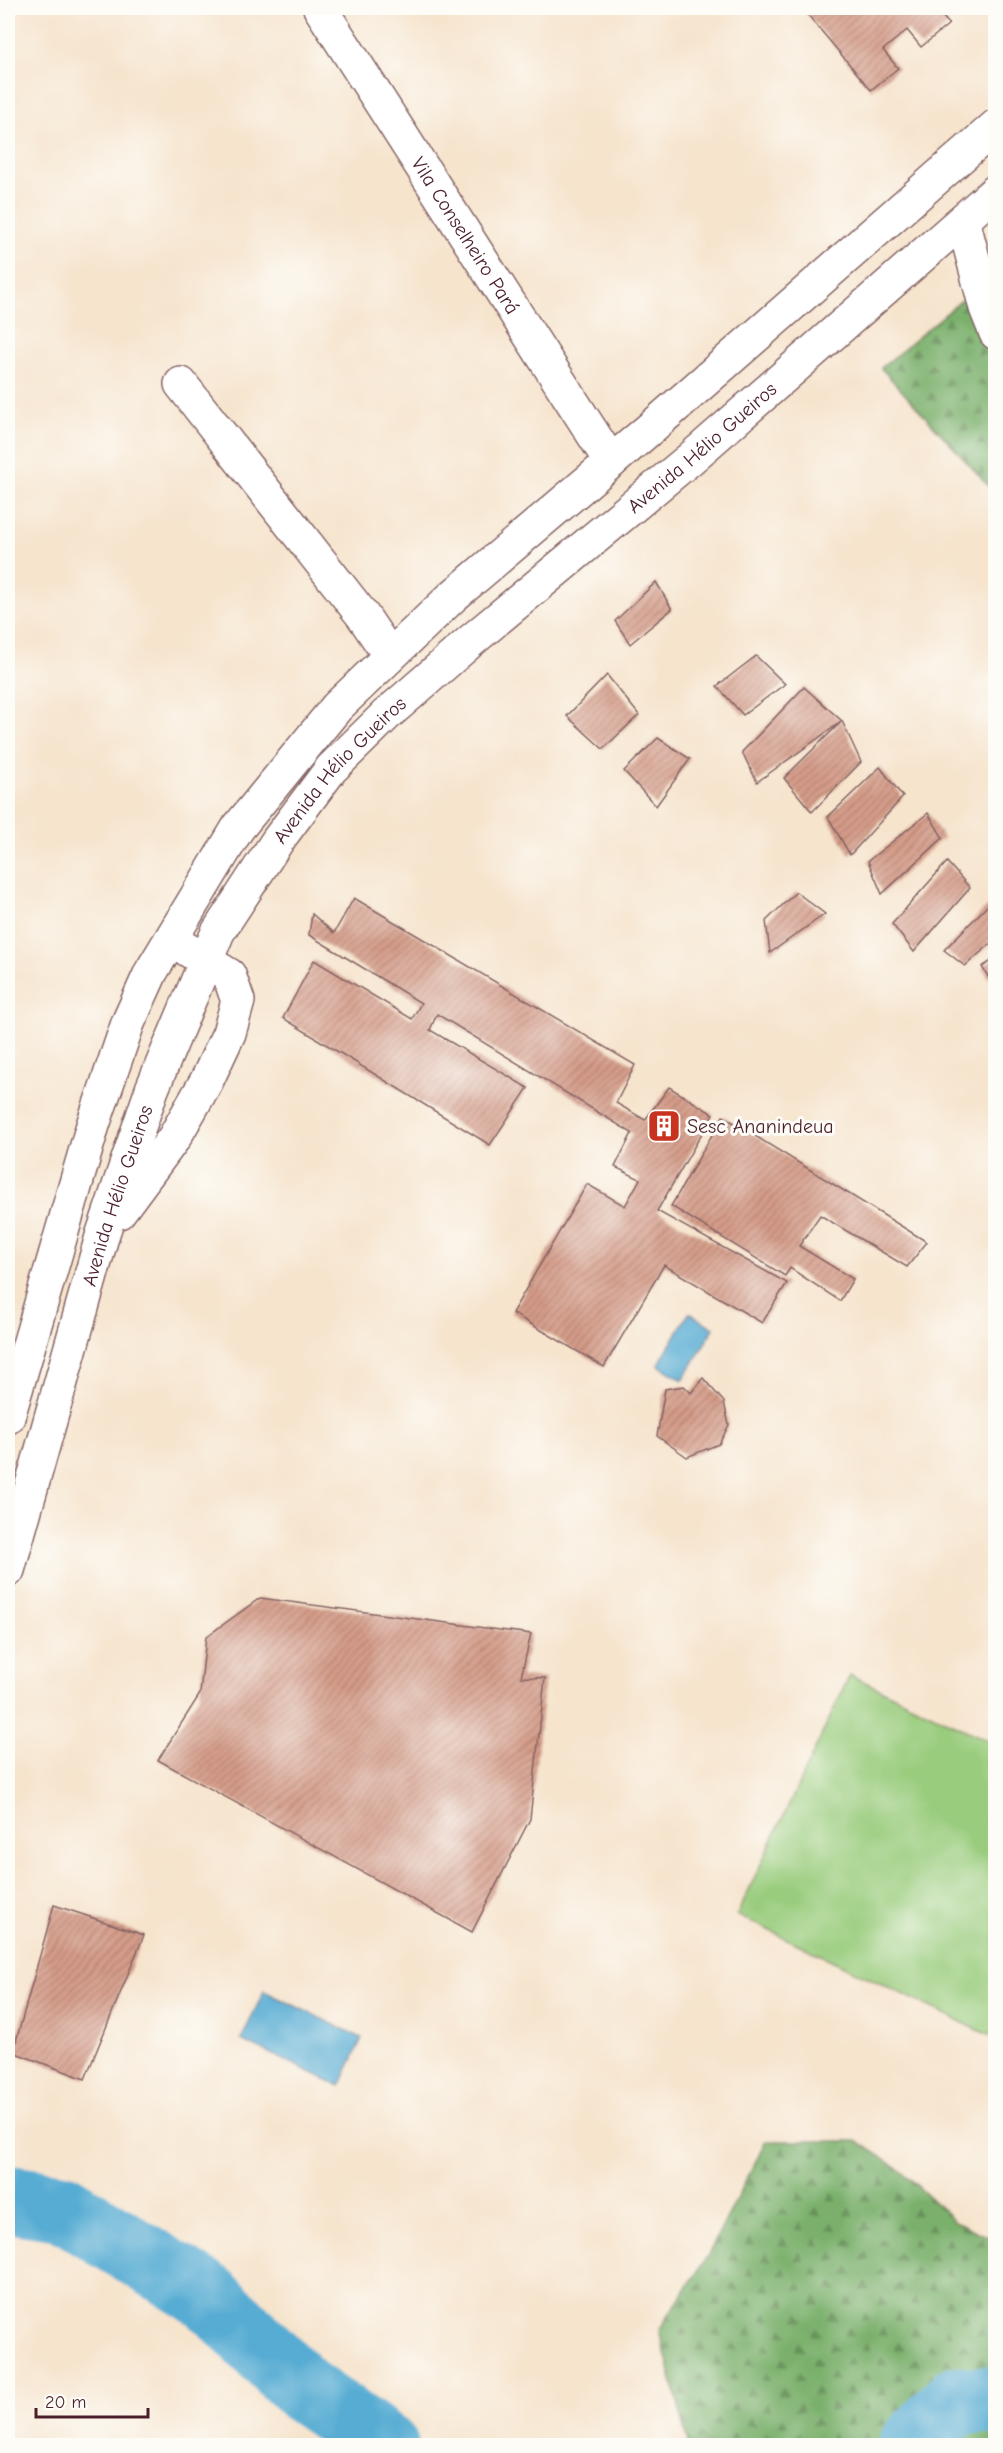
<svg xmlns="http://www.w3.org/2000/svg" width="1003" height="2453" font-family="'Comic Neue',sans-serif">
<defs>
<pattern id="forest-firs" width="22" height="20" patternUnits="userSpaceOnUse" patternTransform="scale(1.5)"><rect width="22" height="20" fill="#7ab06c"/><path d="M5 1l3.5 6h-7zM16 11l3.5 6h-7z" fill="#668f59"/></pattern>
<pattern id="building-hatch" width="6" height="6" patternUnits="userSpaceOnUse" patternTransform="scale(1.5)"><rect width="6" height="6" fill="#d59c89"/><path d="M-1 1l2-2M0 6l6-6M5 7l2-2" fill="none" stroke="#af7f70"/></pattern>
</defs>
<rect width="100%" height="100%" fill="#fdfcf7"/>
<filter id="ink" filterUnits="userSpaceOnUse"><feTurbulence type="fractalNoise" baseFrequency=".0167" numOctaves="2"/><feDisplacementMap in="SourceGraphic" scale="12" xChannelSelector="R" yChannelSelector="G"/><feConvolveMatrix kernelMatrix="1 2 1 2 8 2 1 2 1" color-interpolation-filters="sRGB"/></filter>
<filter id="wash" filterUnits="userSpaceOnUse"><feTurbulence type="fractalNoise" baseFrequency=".008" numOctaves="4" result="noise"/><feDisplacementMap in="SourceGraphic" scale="24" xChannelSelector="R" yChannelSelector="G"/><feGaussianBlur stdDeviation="1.35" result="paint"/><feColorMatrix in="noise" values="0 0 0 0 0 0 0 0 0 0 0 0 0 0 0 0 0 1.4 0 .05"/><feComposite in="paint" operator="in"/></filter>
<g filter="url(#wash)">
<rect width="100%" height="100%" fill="#f6e4cd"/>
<!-- forest -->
<g fill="url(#forest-firs)" stroke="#62684c" stroke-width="1.5">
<path d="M995,272V493L881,368Z"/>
<path d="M766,2141H857L897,2167L955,2221L995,2240V2445H689L659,2330L707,2257Z"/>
</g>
<!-- pitch -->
<path fill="#99cc7d" stroke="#727654" stroke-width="1.5" d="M850,1675L995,1744V2038L737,1915Z"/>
<!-- water -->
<g fill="#57acd3" stroke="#50667f" stroke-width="1.5">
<path d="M689,1313L714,1328L683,1380L658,1365Z"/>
<path d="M264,1991L362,2038L340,2086L241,2040Z"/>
</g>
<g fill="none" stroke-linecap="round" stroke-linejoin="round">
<!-- river -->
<g stroke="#57acd3" stroke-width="68">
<path d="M8,2199L62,2207L209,2297L306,2392L385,2446"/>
<path d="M912,2446L956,2400L996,2401"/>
</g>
</g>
<g id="blocks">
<!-- building -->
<g fill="url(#building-hatch)">
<path d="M802,8H935L949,24L921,47L907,30L883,50L898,68L871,90Z"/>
<path d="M656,582L672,609L630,644L615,621Z"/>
<path d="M756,656L785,684L743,715L717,686Z"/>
<path d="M607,675L639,715L603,749L567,716Z"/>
<path d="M804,687L842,721L757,782L742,752Z"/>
<path d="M842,721L861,762L812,812L784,778Z"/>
<path d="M658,738L690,759L656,806L624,771Z"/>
<path d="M880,767L903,797L850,855L828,817Z"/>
<path d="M928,813L943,838L882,894L868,861Z"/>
<path d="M947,862L970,888L914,952L892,924Z"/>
<path d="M796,892L825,914L770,953L766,921Z"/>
<path d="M996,897V939L965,966L944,950Z"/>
<path d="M354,898L635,1065L616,1103L645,1120L669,1087L713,1114L657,1211L787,1283L762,1323L664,1265L604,1367L512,1313L587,1184L625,1206L640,1179L615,1167L632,1133L437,1014L430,1030L528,1088L490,1145L283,1018L314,960L412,1019L421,1003L309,935L312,914L334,933Z"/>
<path d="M996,958V989L982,967Z"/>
<path d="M723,1116L927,1242L907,1267L820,1215L799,1246L853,1279L840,1301L790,1268L785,1276L671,1206Z"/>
<path d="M703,1378L724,1402L729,1425L719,1444L687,1457L657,1436L665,1389L684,1386L691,1393Z"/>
<path d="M260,1598L531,1634L521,1677L545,1678L530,1819L472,1932L158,1760L200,1694L206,1637Z"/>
<path d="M54,1905L144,1935L85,2079L13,2052Z"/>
</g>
</g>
</g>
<g filter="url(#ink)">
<use href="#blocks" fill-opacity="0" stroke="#866464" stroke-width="1.5"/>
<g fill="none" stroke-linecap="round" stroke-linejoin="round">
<!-- minor casing -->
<g stroke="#866464" stroke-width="36">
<g id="minor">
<path id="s1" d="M320,8L611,462"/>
<path d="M963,220L986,308L996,333"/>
<path d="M181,384L363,616L390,656"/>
</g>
</g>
<!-- major casing -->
<g stroke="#866464" stroke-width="36">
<g id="major">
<path d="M119,1212L174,1138L207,1080L229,1033L238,1001L229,975L188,950"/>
<path d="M8,1417L93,1125L128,1023L151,972L238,828L337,707L452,597L652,427L996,126"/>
<path id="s2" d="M8,1570L103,1233L152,1089L218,932L278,840L331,769L386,715L472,640L690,459L996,191"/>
</g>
</g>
<!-- minor -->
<use href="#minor" stroke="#fff" stroke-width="33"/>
<!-- major -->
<use href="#major" stroke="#fff" stroke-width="33"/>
</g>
</g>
<!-- icons -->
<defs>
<g id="building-square" transform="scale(1.725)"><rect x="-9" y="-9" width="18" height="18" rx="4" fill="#c8321e" stroke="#fdfcf7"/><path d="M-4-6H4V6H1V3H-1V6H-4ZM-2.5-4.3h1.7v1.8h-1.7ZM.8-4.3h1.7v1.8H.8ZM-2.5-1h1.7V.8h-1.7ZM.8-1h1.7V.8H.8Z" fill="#fff"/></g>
</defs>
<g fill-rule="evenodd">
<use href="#building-square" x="664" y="1126"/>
</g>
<g text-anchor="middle" stroke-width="6" stroke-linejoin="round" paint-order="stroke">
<!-- street labels -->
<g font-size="20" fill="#4a1f2b" stroke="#fdfcf7">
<text dy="7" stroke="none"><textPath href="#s1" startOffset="270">Vila Conselheiro Pará</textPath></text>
<text dy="7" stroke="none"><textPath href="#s2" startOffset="1362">Avenida Hélio Gueiros</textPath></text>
<text dy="7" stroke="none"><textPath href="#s2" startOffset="876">Avenida Hélio Gueiros</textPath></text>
<text dy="7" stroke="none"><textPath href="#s2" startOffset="390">Avenida Hélio Gueiros</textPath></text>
</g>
<!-- poi labels -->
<g font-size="20" fill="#4a1f2b" stroke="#fdfcf7" text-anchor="start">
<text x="687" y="1133">Sesc Ananindeua</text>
</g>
</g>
<!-- margin -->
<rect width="1003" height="2453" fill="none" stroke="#fdfcf7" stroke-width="30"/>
<!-- scale -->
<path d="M36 2408v9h112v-9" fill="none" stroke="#4a1f2b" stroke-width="3"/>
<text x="45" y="2408" font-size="18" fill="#4a1f2b" stroke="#fdfcf7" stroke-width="4.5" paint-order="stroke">20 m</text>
</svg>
